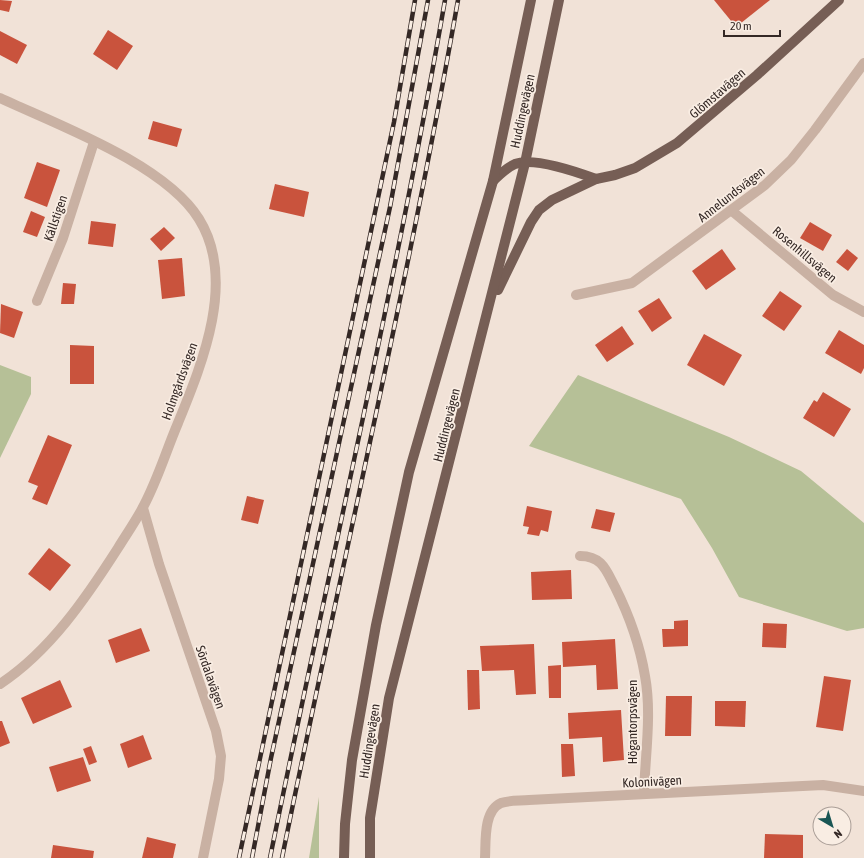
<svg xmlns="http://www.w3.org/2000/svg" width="864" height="858" font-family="'Asap Condensed',sans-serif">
<rect width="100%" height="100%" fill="#f1e2d7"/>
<!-- green -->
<g fill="#b6c097">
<path d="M0,365L31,377V394L0,458Z"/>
<path d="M578,375L729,437L801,471L864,523V628L847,631L739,597L712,548L681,499L529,446Z"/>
<path d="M319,797V858H309Z"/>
</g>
<!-- building -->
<g fill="#c9533d">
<path d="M0,0L12,1L9,12L0,10Z"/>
<path d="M714,0H770L736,27Z"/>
<path d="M108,30L133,46L117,70L93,54Z"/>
<path d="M0,31L27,45L17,64L0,55Z"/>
<path d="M153,121L182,129L177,147L148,139Z"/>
<path d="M37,162L60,170L47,207L24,198Z"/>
<path d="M275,184L309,192L304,217L269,209Z"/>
<path d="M31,211L45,217L37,237L23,232Z"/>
<path d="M91,221L116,224L113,247L88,244Z"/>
<path d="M810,222L832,235L823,251L800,238Z"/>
<path d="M164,227L175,238L161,251L150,239Z"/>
<path d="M722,249L736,269L706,290L692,271Z"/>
<path d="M847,249L858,258L848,271L836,262Z"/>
<path d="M182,258L185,296L162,299L158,260Z"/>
<path d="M63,283L76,284L74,304H61Z"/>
<path d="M780,291L802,306L784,331L762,316Z"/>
<path d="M659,298L672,318L652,332L638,311Z"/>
<path d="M1,304L23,312L14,338L0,333Z"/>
<path d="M622,326L634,344L607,362L595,345Z"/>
<path d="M839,330L864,345V368L861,374L825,353Z"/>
<path d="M704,334L742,355L724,386L687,365Z"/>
<path d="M70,345L94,346V384H70Z"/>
<path d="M823,392L851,409L834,437L803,418L814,400L817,402Z"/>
<path d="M48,435L72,445L47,505L32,499L38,486L28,482Z"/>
<path d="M247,496L264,500L258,524L241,520Z"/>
<path d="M527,506L552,511L548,532L541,530L539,536L527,534L529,527L523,526Z"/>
<path d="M596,509L615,513L610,532L591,528Z"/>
<path d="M49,548L71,565L50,591L28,574Z"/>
<path d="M571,570L572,599L532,600L531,572Z"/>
<path d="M688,620V646L663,647L662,629H674V621Z"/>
<path d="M763,623L787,624L786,648L762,647Z"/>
<path d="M141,628L150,651L116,663L108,640Z"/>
<path d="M615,639L618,689L597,690L596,665L563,667L562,642Z"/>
<path d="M534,644L536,694L516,695L514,670L482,671L480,646Z"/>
<path d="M561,665V698H549L548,666Z"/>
<path d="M467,670H479L480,709L468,710Z"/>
<path d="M824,676L851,680L843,731L816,727Z"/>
<path d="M60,680L72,707L33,724L21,698Z"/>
<path d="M666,696H692L691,736H665Z"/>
<path d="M715,701H746L745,727L715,726Z"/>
<path d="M621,710L624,760L603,762L602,737L569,739L568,713Z"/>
<path d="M0,721H2L10,743L0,747Z"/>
<path d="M143,735L152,759L128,768L120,744Z"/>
<path d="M561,744H573L575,776L562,777Z"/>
<path d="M91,746L97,762L89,765L83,749Z"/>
<path d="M83,757L91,781L57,792L49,767Z"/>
<path d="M765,834L803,835V858H764Z"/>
<path d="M147,837L176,844L173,858H142Z"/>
<path d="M53,845L94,851L93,858H51Z"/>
</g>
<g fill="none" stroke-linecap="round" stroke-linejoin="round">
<!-- minor -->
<g stroke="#c9b1a3" stroke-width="10">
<path d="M0,98C58,125 165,164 199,219C237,280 202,364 178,423C166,451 157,482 142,509C135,522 126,535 118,548C86,598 50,651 0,684"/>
<path d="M732,211L833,295L864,312"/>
<path d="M576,295L632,283L765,185L791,160L815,130L864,63"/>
<path d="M37,301L63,238L94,142"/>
<path d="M143,508L159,564L216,731L221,756L219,779L203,858"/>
<path d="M580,556C602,556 606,570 615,587C629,615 640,646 645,676C652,714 645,756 644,794"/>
<path d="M485,858C486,842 483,811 501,803C509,800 520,801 529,800L823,785L864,791"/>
</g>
<!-- major -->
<g stroke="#765e55" stroke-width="10">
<path d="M493,181C499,175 506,168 515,164C534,157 577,172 596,179"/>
<path d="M498,290L531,222L539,210L552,200L596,179L615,175L635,168L677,143L757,75L839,0"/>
<path d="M344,858L345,824L352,760L376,625L409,472L493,181L531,0"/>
<path d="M370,858V818L389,698L525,163L559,0"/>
</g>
<!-- rail casing -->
<g stroke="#342825" stroke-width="4.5">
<g id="rail">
<path d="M239,858L394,122L415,0"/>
<path d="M252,858L271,758L390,207L428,0"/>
<path d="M270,858C328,572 395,288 445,0"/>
<path d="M282,858C340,572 407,288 458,0"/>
</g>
</g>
<!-- rail -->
<use href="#rail" stroke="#f9ede3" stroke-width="3" stroke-dasharray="9" stroke-linecap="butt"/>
</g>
<g text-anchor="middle" stroke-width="3.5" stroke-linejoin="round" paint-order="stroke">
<!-- street labels -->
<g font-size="13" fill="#342825" stroke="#f9ede3">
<text transform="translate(717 93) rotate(-41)" y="5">Glömstavägen</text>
<text transform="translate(522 111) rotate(-78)" y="5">Huddingevägen</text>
<text transform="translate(731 194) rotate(-38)" y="5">Annelundsvägen</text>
<text transform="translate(55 218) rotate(-71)" y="5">Källstigen</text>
<text transform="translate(805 254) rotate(40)" y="5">Rosenhillsvägen</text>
<text transform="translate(179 381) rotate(-70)" y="5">Holmgårdsvägen</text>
<text transform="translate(446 425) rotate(-76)" y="5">Huddingevägen</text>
<text transform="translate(211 677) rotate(71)" y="5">Sördalavägen</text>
<text transform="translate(632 722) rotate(-90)" y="5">Högantorpsvägen</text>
<text transform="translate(369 741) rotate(-81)" y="5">Huddingevägen</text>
<text transform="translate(652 781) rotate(-3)" y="5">Kolonivägen</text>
</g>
</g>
<!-- north arrow -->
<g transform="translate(832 826) rotate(142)"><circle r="19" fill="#f9ede3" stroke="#aa9e97"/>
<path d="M0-3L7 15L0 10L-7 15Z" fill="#1a5654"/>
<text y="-6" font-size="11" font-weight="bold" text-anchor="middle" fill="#342825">N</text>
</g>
<!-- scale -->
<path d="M724 30v6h56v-6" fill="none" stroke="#342825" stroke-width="2"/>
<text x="730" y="30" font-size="12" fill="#342825" stroke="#f9ede3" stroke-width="3" paint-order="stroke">20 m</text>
</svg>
